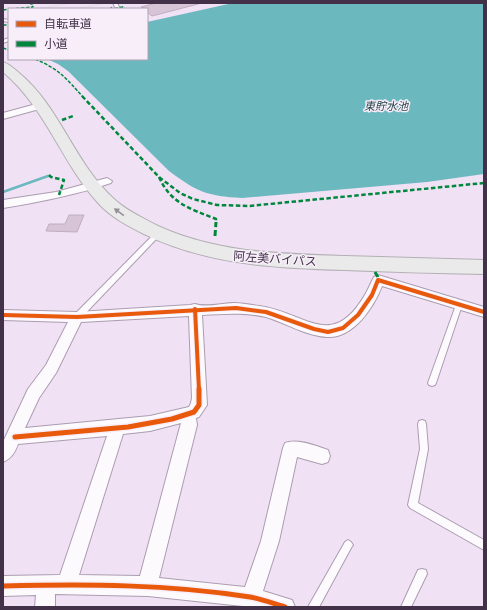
<svg xmlns="http://www.w3.org/2000/svg" width="487" height="610" font-family="Karla,'Noto Sans JP',sans-serif">
<rect width="100%" height="100%" fill="#f0e1f5"/>
<!-- water -->
<path fill="#6cb8bf" d="M233,3H484V174L427,182L242,198C207,196 197,192 169,171L68,71L58,64L47,59H147V22Z"/>
<g fill="none" stroke-linecap="round" stroke-linejoin="round">
<!-- stream -->
<path stroke="#6cb8bf" stroke-width="2.5" d="M3,192L48,176"/>
</g>
<!-- building -->
<g fill="#d7c4d6" stroke="#c0aec0">
<path d="M156,3H202L152,16L147,12V9L141,7Z"/>
<path d="M69,215H84L77,232L46,231L49,224H65Z"/>
</g>
<g fill="none" stroke-linecap="round" stroke-linejoin="round">
<!-- lane casing -->
<g stroke="#ab9db0" stroke-width="2">
<g id="lane">
<path d="M113,3H117L120,9H116Z"/>
<path d="M3,19L9,20V22L3,21Z"/>
<path d="M9,38V41L3,43V40Z"/>
<path d="M156,232H158L161,234L80,319H74L73,317L74,315Z"/>
<path d="M459,302L461,303L462,305L436,383L435,385L432,386L429,385L428,383L456,305L457,303Z"/>
<path d="M422,420L425,421L426,424L428,449L418,503L484,540V550L410,508L408,505L420,449L418,424L419,421Z"/>
<path d="M348,540L351,542L353,545L351,548L319,607H308L345,542Z"/>
<path d="M422,569L426,570L427,574L411,607H401L418,570Z"/>
</g>
</g>
<!-- street casing -->
<g stroke="#ab9db0" stroke-width="2">
<g id="street">
<path d="M40,103L43,104L44,106L43,108L3,119V113Z"/>
<path d="M107,178L112,181L111,183C75,195 40,202 3,208V200L56,192Z"/>
<path d="M378,275L484,307V317L382,286C374,307 353,339 327,337C306,336 286,323 266,317C245,312 223,314 202,315L207,405L199,417L196,418L197,425L159,578L245,587L261,541L283,448L285,443C297,438 317,446 328,450L330,456L328,462L322,464L297,457L279,541L263,591L292,600L295,607H252L148,596L55,594V607H35L36,595L3,596V576L60,575L107,436L18,444C15,452 12,458 3,462V442L28,389L46,365L68,322L3,320V310L77,312L190,305L195,304C207,308 222,303 234,303C242,303 251,305 259,306C306,312 332,353 366,293C369,288 371,282 374,277ZM189,316L192,398L191,403L189,407L150,416L25,428L39,398L56,373L81,322ZM181,423L140,576L79,575L123,434L150,431Z"/>
</g>
</g>
<!-- primary casing -->
<g stroke="#b3b0b4" stroke-width="2">
<path id="primary" d="M3,62C9,64 13,68 18,72C60,106 74,163 114,199C127,211 143,218 158,226C217,253 281,254 345,256C391,257 438,259 484,260V274C438,273 391,272 345,270C275,268 208,265 144,234C128,226 111,217 99,204C62,164 46,108 3,72Z"/>
</g>
<!-- path -->
<g stroke="#dbd6dc" stroke-width="1" stroke-dasharray="1 1" stroke-linecap="butt">
<path d="M38,9L71,3"/>
<path d="M74,9L107,3"/>
</g>
<!-- lane -->
<use href="#lane" fill="#fdfafe" fill-rule="evenodd"/>
<!-- street -->
<use href="#street" fill="#fdfafe" fill-rule="evenodd"/>
<!-- primary -->
<use href="#primary" fill="#eaeaea" fill-rule="evenodd"/>
<!-- quiet-far2 -->
<g stroke="#00873e" stroke-width="1.5" stroke-dasharray="3.5 1.5" stroke-linecap="butt">
<path d="M111,7L112,9L123,7L125,9"/>
<path d="M11,9L33,7L31,4L35,3"/>
<path d="M3,10L9,9"/>
<path d="M3,25H9"/>
<path d="M3,48L9,50"/>
<path d="M35,59C59,69 66,78 83,97"/>
</g>
<!-- quiet-far1 -->
<g stroke="#00873e" stroke-width="2.5" stroke-dasharray="4.5 2.5" stroke-linecap="butt">
<path d="M82,96L159,177L180,193L193,199L217,205L249,206L484,183"/>
<path d="M62,120L73,116"/>
<path d="M49,175L51,177L64,180L59,195"/>
<path d="M159,177C171,204 191,209 216,219V223"/>
</g>
<!-- quiet -->
<g stroke="#00873e" stroke-width="3" stroke-dasharray="6 3" stroke-linecap="butt">
<path d="M215,236L216,222"/>
<path d="M375,272L379,279L378,280"/>
</g>
<!-- cycleway-far1 casing -->
<g stroke="#f7eefa" stroke-width="6">
<g id="cycleway-far1">
<path d="M195,309L199,390"/>
<path d="M3,315L77,317L236,308L266,312L314,329L328,332L343,328L358,315L372,295L378,280L484,312"/>
</g>
</g>
<!-- cycleway casing -->
<g stroke="#f7eefa" stroke-width="8">
<g id="cycleway">
<path d="M15,437L128,427L172,419L194,412L199,405V389"/>
<path d="M3,586C85,584 168,584 250,597C262,599 274,604 285,607"/>
</g>
</g>
<!-- cycleway-far1 -->
<use href="#cycleway-far1" stroke="#e8590c" stroke-width="4"/>
<!-- cycleway -->
<use href="#cycleway" stroke="#e8590c" stroke-width="5"/>
</g>
<!-- one-way arrows -->
<defs><path id="oneway-solid" d="M-6-.8H1V-3.2L6.5 0L1 3.2V.8H-6Z"/></defs>
<use fill="#968e99" href="#oneway-solid" transform="translate(119 212) rotate(-144)"/>
<g text-anchor="middle" stroke-width="3" stroke-linejoin="round" paint-order="stroke">
<!-- far-water labels -->
<g font-size="11" font-style="italic" fill="#254647" stroke="#f7eefa">
<text x="386" y="110">東貯水池</text>
</g>
<!-- street labels -->
<g font-size="12" fill="#423148" stroke="#f7eefa">
<text transform="translate(275 259) rotate(4)" y="4">阿左美バイパス</text>
</g>
</g>
<!-- border -->
<rect width="487" height="610" fill="none" stroke="#423148" stroke-width="8"/>
<!-- legend -->
<rect x="8" y="8" width="140" height="52" fill="#f7eefa" stroke="#afa2b3"/>
<rect x="16" y="21" width="20" height="6" fill="#e8590c" stroke="#afa2b3"/>
<text x="44" y="28" font-size="12" fill="#423148">自転車道</text>
<rect x="16" y="41" width="20" height="6" fill="#00873e" stroke="#afa2b3"/>
<text x="44" y="48" font-size="12" fill="#423148">小道</text>
</svg>
